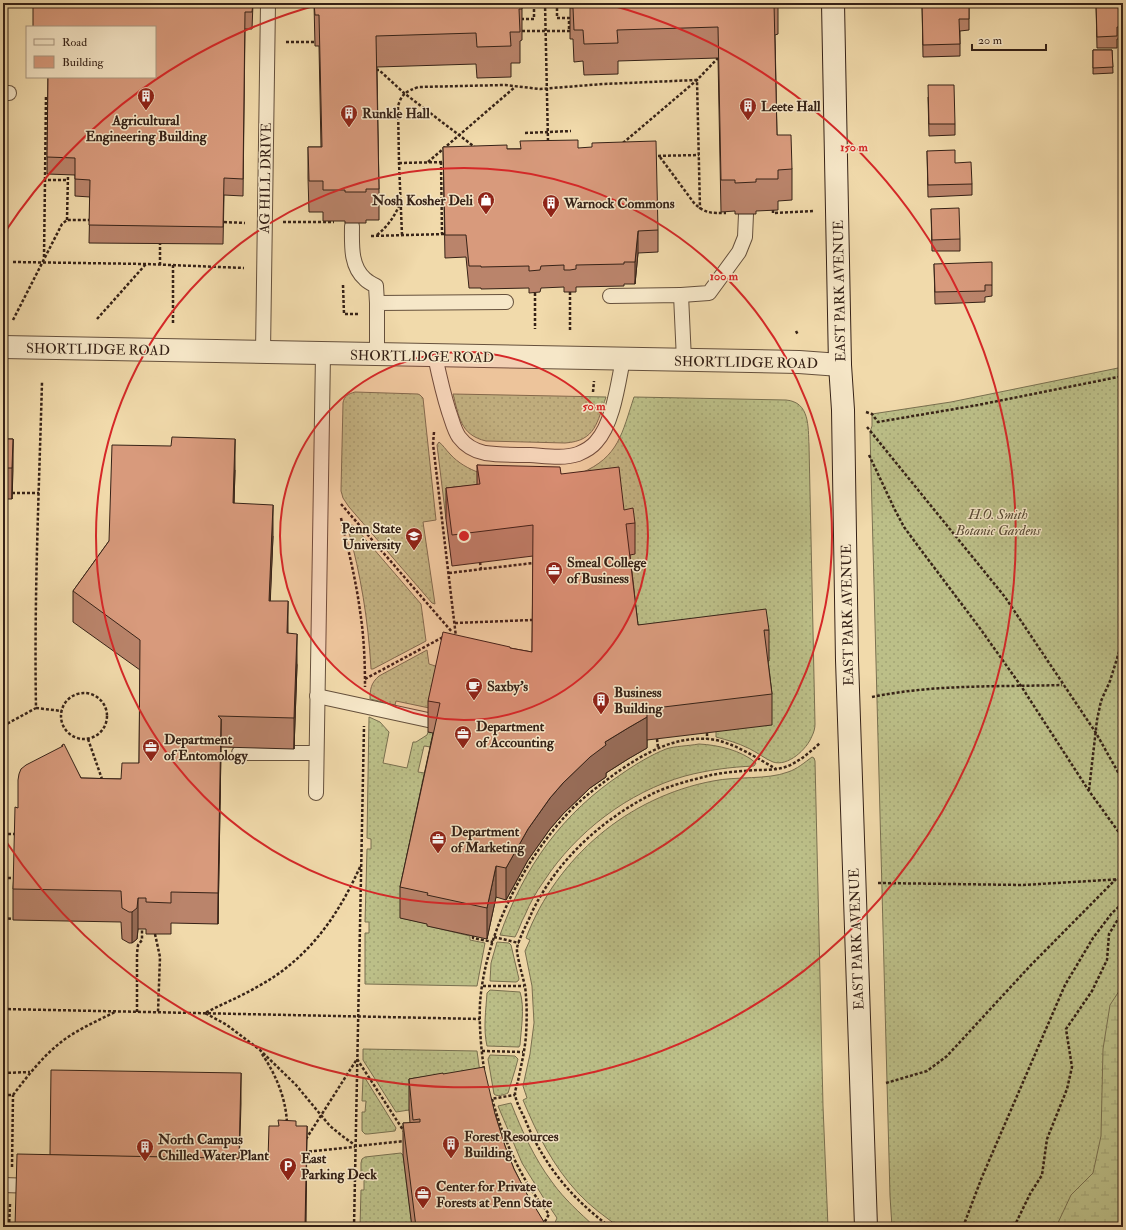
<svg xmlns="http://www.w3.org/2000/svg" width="1126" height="1230" font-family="'IM FELL Double Pica',serif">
<defs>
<pattern id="grass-dots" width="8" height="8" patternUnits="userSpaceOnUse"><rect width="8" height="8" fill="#bcbf88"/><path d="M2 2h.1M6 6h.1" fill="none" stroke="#a2a475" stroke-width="1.8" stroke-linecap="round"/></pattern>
<pattern id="wetland-marsh" width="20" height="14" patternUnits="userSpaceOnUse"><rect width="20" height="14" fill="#bcbf88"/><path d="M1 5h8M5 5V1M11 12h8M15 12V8" fill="none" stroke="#a2a475"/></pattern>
</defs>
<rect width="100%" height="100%" fill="#f1daab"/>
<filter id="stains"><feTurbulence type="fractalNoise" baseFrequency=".005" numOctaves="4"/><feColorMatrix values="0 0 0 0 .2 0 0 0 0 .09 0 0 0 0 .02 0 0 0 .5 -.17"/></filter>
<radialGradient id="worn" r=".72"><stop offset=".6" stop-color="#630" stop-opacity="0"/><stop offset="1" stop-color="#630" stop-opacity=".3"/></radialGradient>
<!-- grass -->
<g fill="url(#grass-dots)" stroke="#797050">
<path d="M1123,367V1227H892L890,1196L870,432L872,426V414L951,402Z"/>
<path d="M355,392L418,394L420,395L423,398L436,520L423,522L435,604L432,603L349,507L343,498L341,491L343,403C344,396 348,394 355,392Z"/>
<path d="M453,394L606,397C597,422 596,441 565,443L486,441C460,435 459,416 453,394Z"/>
<path d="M634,397L786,400C810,402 808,427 809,445L815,724C815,728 814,732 812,736C807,749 788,767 773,762C765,759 757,752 748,748C738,743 727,740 716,737V732L638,656L581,473C619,457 622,433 634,397Z"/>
<path d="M439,442C443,445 446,450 450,454C458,463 469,469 480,473V515L446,519L437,445Z"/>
<path d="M352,525L354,526L421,604L426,641L373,669H371V668C368,620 361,575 348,529L350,526Z"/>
<path d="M427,650L429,664L442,668L434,709L396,701L395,705L370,699C370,689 371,683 379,676Z"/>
<path d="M369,717L380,722L389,732L383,763L407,768L413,742H416L427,735L428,732L440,734L437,748L424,746L418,772L431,774L401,918L428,924V926L470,936V940L485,943L477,986L365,984V933H369V922H365L367,849H371V839L367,838Z"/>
<path d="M699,744C718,745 741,750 756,763L754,766C730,767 708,770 685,776C628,792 576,832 544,881C536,892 530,903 525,915C521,922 519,930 515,937L500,935C524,867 562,813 623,773C636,764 651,755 666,749C675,746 688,746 699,744Z"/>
<path d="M812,757L814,758L815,761L823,1106L828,1227H619C604,1216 590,1206 578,1193C553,1166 537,1134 523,1100L527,1098L523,1086L530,1054L534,1023L532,986L525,951L530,940L526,938C557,857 628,797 713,781C737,776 767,780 788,772C797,769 804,763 812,757Z"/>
<path d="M497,942L509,943L511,945L519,979L518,981L516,982L490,981L491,963Z"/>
<path d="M490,990L520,992C525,1007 521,1030 520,1045L519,1047L487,1046C483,1029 486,1009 487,993Z"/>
<path d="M363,1049L477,1051L482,1087L409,1110L396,1112L363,1060Z"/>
<path d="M490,1055L515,1056L518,1059L515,1070L508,1093C504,1095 497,1097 494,1094L488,1059Z"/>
<path d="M363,1078H365L396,1128L395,1131L368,1134H365L362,1131V1112H365L366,1101H362Z"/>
<path d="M511,1103C522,1131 534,1158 552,1182C564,1199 580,1213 595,1227H553L557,1218L543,1197L522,1163L498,1106Z"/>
<path d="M401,1153L403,1155L412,1227H360L361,1190H364V1179H361V1163L362,1159L365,1157Z"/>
</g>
<!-- wetland -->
<path fill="url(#wetland-marsh)" stroke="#797050" d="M1123,985V1227H1056L1071,1195L1093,1173L1101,1136L1103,1049L1110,1005Z"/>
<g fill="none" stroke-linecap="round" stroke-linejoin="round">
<!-- service casing -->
<g stroke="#65503c" stroke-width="16">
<g id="service">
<path d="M3,93H9"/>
<path d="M352,226C352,244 350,266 365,279C368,282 372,284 376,286L377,303"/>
<path d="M681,295L709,293L739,252L745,237L746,214"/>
<path d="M610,296L681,295L684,360"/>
<path d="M263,352L268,3"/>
<path d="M377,355V303L506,302"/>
<path d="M435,356C439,375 443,393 449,412C452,420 454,430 459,437C465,445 475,451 485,453C499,455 515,455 530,455C546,456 563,459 578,454C585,451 592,447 596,442C613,424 618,384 623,359"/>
<path d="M317,696L428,720"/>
<path d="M239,753H316"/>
<path d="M316,793L323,354"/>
<path d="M3,1185L35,1186"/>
</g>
</g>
<!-- minor casing -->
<g stroke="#65503c" stroke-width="24">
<path id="minor" d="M3,347L799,362L840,365"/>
</g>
<!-- secondary casing -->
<g stroke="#362217" stroke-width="24">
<path id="secondary" d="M833,3L840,365L843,410L847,660L866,1227"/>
</g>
<!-- path -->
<g stroke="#362217" stroke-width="2.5" stroke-dasharray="3 2" stroke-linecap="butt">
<path d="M545,3L548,142"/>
<path d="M557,3V18H569V30"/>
<path d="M521,19H534V3"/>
<path d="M522,31H570"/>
<path d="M286,42H314"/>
<path d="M376,70H379L404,93L476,148"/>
<path d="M3,125H8"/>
<path d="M525,133L571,131"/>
<path d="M623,143L697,80L718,58"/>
<path d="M653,156L699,155"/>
<path d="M660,157L694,203C705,214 712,213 726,213"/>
<path d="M428,162L515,87"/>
<path d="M441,162L442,234"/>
<path d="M399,163L446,162"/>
<path d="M45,180L46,95"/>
<path d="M773,210V213L813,211"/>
<path d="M67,220L68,175"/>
<path d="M224,222L245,223"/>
<path d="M283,222H334"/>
<path d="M377,235C388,226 394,217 400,204"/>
<path d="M402,235L399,163L398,106C402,93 406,92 418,87L505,85L540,89L603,84L697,80L700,209"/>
<path d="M371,236L445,234"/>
<path d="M44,257L45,180H68"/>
<path d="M13,262L146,264L244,268"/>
<path d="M160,265V243"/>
<path d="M343,285L344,314H358"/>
<path d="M570,292V330"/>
<path d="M535,293V329"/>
<path d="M97,319L146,264"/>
<path d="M13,320L62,224L67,220H90"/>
<path d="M173,323V265"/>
<path d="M796,331L798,335"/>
<path d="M593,392L594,381"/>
<path d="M866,412L872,414L878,422L978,405L1123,376"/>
<path d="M867,427L1005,597L1096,733L1123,781"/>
<path d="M434,432L433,444L456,637"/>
<path d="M869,455L895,510L904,527L921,550L979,627L1021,686L1089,791L1123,838"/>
<path d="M12,493H39"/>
<path d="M341,504L452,632"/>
<path d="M341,518C348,549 356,580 360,611C364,636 365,662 365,687"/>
<path d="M480,562L481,569"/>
<path d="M449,573L533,563"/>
<path d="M455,623L532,620"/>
<path d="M365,679L445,636"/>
<circle cx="84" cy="716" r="23"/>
<path d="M872,697C934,684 999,687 1062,685"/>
<path d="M36,708L62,711"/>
<path d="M3,726L36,708C34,599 39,491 42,382"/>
<path d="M707,733V739"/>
<path d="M88,739L103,782"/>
<path d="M657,739L658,747"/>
<path d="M1089,790L1097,720L1101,701L1110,681L1119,652L1123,644"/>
<path d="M3,834H16"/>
<path d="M360,867C337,918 307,960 257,987C240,997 222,1004 205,1013L227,1025L260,1050L296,1085L330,1126L341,1135L356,1146L405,1141"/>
<path d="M3,878H14"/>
<path d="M878,883L1023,885L1123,879"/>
<path d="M3,918L13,919"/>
<path d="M155,934L160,957L158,1012"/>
<path d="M473,936V938L493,942"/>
<path d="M494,937L519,943"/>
<path d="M483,986H524"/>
<path d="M3,1009L480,1019"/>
<path d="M137,1012V953L138,945L142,940V929"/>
<path d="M482,1051L523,1052"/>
<path d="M262,1054C276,1075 286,1098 287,1124"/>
<path d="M484,1069C481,1048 479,1025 480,1003C485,935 523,861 569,812C583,797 600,785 616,773C645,753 674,736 710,739C733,742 757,758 776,769"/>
<path d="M3,1073L30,1072"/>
<path d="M886,1083L927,1071L947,1056L1030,966L1116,879"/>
<path d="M3,1095H13C29,1074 46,1052 68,1037C83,1027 99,1020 115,1012"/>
<path d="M489,1098L490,1099L515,1095"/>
<path d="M492,1099C504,1141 521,1180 549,1214L542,1227"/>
<path d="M306,1139L357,1059L405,1133"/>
<path d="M304,1152L355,1147"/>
<path d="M12,1167L13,1095"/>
<path d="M9,1227L10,1204"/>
<path d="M354,1227L364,726"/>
<path d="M610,1227C570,1197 543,1164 524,1117C521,1111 516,1102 515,1094C515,1090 517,1085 518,1081C521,1066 525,1050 526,1035C527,1019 527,1002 525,986C523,978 516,953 517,948C519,938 528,922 532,912C557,860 602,819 654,793C671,785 692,780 711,775C726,772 742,771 757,770C767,770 778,770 788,766C800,761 810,752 820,743"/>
<path d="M963,1227L982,1177L1065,985L1093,938L1112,913L1123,903"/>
<path d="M1014,1227L1030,1194L1042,1175L1047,1139L1067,1089L1072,1067L1066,1029L1092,991L1107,960L1109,934L1123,911"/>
</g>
<!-- service -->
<use href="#service" stroke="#f6e7c8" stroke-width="14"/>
<!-- minor -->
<use href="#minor" stroke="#f6e7c8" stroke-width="22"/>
<!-- secondary -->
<use href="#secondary" stroke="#f6e7c8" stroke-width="22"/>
</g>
<!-- wall -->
<g fill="#ba846b" stroke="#362217">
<path d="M253,3L252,29H245L243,196L224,195L223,244L89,243L90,197L75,196V175L47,174L48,77H155Z"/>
<path d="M314,3H522V40L520,41V63H511V77L477,78L476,64L377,67L379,189V220H366V223H345V221H323V212H309L308,178V147H321L319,46H315Z"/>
<path d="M570,3H778V34L775,35L777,135L792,169V200L778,201V210L756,211V214H735V211L721,212L718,58L618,61V74L584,75L583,61L574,62L573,39H570Z"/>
<path d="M922,3L959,5H969V30L960,31V56L923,57Z"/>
<path d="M1096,3H1123V39H1117V48H1097Z"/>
<path d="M1093,50H1112L1113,73L1093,74Z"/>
<path d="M928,97L955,124V135L929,136Z"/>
<path d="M443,147L507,149L578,148L658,230V252L638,253L635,284H624V286L576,287V292H564V287L541,288L540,292L529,293V288L481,289V288H469L466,257L445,258Z"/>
<path d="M927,151L955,163L972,184V195L928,197Z"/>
<path d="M931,209L960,239V251H932Z"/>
<path d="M934,264L992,285V296L985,297V302L935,304Z"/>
<path d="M3,439H13L12,499H7L5,604H3Z"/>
<path d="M171,446L235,470L234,503L273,536L270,601L288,633L297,665L294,749L221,747L218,924L171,923V934H146V929H138L137,939L132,943H129L122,939L121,922L13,920V889L18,808L62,747V745L81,778L121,779L139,763L140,670L73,622V591L109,541Z"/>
<path d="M477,465L561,474L624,510L635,523V554L630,555L638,625L769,630V661H768L772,694V725L647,740V748L628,759L606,773V777L590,788L563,814L550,829L528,860L506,900L496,897L487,939L427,926V924L400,918V887L433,733L428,732V701L510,648L532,652L533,556L452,566L446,519V488L477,485Z"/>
<path d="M443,1074L495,1114L505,1146L514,1169L531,1202L547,1227H412L403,1155V1123H410L409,1110V1079Z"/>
</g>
<!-- shaded-wall -->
<g fill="#976c57" stroke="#362217">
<path d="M638,231V253L635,284V262Z"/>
<path d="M13,439V471L12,499V468Z"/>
<path d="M235,439V470L233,534V503Z"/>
<path d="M7,468V499L5,604V573Z"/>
<path d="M273,505V536L269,632V601Z"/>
<path d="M288,601V633L287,664V633Z"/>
<path d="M297,634V665L294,749V718Z"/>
<path d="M647,717V748L628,759L606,773V777L590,788L563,814L550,829L528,860L506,900V868L528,829L550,798L563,783L605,742L628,728Z"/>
<path d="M221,719V750L218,924V893Z"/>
<path d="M496,866V897L487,939V908Z"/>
<path d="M138,898V929L137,939L132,943V912Z"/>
<path d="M241,1073V1104L238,1200V1168Z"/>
<path d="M307,1126L306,1227H305Z"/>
</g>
<!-- building -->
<g fill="#d89a7c" stroke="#362217">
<path d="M33,3H253L252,12H245L243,179L224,178L223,227L89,225L90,180L75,179V158L47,157L48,77H155V27H33Z"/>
<path d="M314,3H522V9H519L520,32H510L511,46L477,47L476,33L376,36L379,189H366V192H345V190H323V181H309L308,147H322L319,15H315Z"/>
<path d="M570,3H778H774L777,135H791L792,169L778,170V179H756V182L735,183V180H721L718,27L617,30L618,43L584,44L583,30H574L573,8H570Z"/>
<path d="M922,3H959V5H969V19H959L960,44L923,45Z"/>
<path d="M1096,3H1123V27H1117V36L1097,37Z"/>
<path d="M1093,50H1112L1113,67L1093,68Z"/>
<path d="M928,85H954L955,124H929Z"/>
<path d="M578,140V148L592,147V143L656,141L658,230L638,231L635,262H624V264L576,265V269L570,270H564V265L541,266L540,270L529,271V266L481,267V266H469L466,235H445L443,147L507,145V149H521L520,141Z"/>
<path d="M955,150V163L971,162L972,184L928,185L927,151Z"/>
<path d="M959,208L960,239L932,240L931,209Z"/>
<path d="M992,262V285H985V291L935,292L934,264Z"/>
<path d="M172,437L235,439L233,503L273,505L269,601H288L287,633L297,634L294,718L218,716L221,719L218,893L171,892V903L146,902V898H138L137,908L132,912H129L122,908L121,891L13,889L15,807L18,808V780L19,774L21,769L26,765L63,746L62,745L64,744L81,778L121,779L122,763H139L140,640L73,591L109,541L112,445L171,446Z"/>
<path d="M3,439H13L12,468H7L5,573H3Z"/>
<path d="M477,465L560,467L561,474L619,467L624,510L633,508L635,523L626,524L638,625L766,609L769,630H764L772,694L647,709V717L628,728L605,742L606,745L590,757L563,783L550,798L528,829L506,868L496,866L487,908L427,895L428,893L400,887L440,703L428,701L443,632L510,647V648L532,652L533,525L452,535L446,488L480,484Z"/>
<path d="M484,1067L495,1114L505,1146L514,1169L531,1202H532L547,1227H416L403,1123L420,1122V1119L413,1120L409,1079L443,1073V1074Z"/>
<path d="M51,1070L241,1073L239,1159L50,1155Z"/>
<path d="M278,1120L296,1121V1126H307L305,1227H15L17,1154L268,1159L269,1126H279Z"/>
</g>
<!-- distance rings -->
<circle cx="464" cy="536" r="184" fill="#d62828" fill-opacity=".12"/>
<g fill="none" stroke="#d62828" stroke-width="2">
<circle cx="464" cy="536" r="184"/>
<circle cx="464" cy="536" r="368"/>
<path d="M5 232A551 551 0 0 1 321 4M607 4A551 551 0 1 1 5 840"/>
</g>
<!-- icons -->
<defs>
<g id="building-pin" transform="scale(0.9)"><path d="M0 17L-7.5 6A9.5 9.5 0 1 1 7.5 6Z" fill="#8f2418" stroke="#f6e7c8"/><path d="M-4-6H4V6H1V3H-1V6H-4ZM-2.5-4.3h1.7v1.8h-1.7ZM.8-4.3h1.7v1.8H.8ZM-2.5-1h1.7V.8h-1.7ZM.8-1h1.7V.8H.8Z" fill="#fff"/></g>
<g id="shop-pin" transform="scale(0.9)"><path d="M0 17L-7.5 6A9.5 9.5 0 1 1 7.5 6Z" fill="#8f2418" stroke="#f6e7c8"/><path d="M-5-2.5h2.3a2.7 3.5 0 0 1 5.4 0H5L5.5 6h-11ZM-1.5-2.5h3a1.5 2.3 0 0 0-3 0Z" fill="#fff"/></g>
<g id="university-pin" transform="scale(0.9)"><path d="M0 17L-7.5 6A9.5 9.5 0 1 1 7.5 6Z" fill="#8f2418" stroke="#f6e7c8"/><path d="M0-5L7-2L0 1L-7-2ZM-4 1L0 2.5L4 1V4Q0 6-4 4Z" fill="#fff"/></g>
<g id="office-pin" transform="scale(0.9)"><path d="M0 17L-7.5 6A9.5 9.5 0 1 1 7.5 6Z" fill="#8f2418" stroke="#f6e7c8"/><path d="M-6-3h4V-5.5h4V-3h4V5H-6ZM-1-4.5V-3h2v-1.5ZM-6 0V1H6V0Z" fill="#fff"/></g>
<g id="cafe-pin" transform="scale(0.9)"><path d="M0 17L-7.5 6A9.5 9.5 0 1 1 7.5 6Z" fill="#8f2418" stroke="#f6e7c8"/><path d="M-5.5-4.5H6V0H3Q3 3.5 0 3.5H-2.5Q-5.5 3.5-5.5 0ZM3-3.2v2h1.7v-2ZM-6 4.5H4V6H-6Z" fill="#fff"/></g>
<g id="parking-pin" transform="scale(0.9)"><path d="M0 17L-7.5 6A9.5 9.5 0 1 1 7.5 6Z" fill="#8f2418" stroke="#f6e7c8"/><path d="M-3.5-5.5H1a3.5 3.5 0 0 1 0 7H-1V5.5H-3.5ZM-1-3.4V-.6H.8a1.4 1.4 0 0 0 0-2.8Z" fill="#fff"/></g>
</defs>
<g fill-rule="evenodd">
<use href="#building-pin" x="146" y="96"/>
<use href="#building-pin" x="748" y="106"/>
<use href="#building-pin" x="349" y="113"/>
<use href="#shop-pin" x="486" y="200"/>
<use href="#building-pin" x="551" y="203"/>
<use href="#university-pin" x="414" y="536"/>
<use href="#office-pin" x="554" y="570"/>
<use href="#cafe-pin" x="474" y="686"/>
<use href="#building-pin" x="601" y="700"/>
<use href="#office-pin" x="463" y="734"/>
<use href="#office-pin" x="151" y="747"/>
<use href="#office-pin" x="438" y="839"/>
<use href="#building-pin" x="451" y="1144"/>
<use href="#building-pin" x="145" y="1147"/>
<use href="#parking-pin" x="288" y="1166"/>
<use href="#office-pin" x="423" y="1194"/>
</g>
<g text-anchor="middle" stroke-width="3" stroke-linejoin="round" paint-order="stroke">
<!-- poi labels -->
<g font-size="14" font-weight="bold" fill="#362217" stroke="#f6e7c8" text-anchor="start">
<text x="761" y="111">Leete Hall</text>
<text x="362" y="118">Runkle Hall</text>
<text x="146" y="125" text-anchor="middle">Agricultural<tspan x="146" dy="16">Engineering Building</tspan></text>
<text x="473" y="205" text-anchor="end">Nosh Kosher Deli</text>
<text x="564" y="208">Warnock Commons</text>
<text x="401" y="533" text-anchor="end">Penn State<tspan x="401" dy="16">University</tspan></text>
<text x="567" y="567">Smeal College<tspan x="567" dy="16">of Business</tspan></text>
<text x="487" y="691">Saxby's</text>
<text x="614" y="697">Business<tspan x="614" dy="16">Building</tspan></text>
<text x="476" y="731">Department<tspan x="476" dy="16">of Accounting</tspan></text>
<text x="164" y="744">Department<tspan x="164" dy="16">of Entomology</tspan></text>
<text x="451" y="836">Department<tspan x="451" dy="16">of Marketing</tspan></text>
<text x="464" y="1141">Forest Resources<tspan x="464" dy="16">Building</tspan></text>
<text x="158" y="1144">North Campus<tspan x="158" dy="16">Chilled Water Plant</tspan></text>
<text x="301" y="1163">East<tspan x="301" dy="16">Parking Deck</tspan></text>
<text x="436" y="1191">Center for Private<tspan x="436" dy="16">Forests at Penn State</tspan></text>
</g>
<!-- street labels -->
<g font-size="14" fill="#362217" stroke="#f6e7c8">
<text transform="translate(265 178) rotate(-89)" y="5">AG HILL DRIVE</text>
<text transform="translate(839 291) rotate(-91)" y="5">EAST PARK AVENUE</text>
<text transform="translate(98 349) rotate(1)" y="5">SHORTLIDGE ROAD</text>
<text transform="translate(422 356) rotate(1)" y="5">SHORTLIDGE ROAD</text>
<text transform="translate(746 362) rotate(1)" y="5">SHORTLIDGE ROAD</text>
<text transform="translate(847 615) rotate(-91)" y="5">EAST PARK AVENUE</text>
<text transform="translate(856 939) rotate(-92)" y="5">EAST PARK AVENUE</text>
</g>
<!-- park labels -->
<g font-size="14" font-style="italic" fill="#584933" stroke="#f6e7c8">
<text x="998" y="519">H.O. Smith<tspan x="998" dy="16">Botanic Gardens</tspan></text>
</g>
</g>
<circle cx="464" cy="536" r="6" fill="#d62828" stroke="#f6e7c8" stroke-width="2"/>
<g font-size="12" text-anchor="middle" font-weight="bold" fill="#d62828" stroke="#f6e7c8" stroke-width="3" stroke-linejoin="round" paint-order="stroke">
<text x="854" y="151">150 m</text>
<text x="724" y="280">100 m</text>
<text x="594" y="410">50 m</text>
</g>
<!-- margin -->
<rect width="1126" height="1230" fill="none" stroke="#f1daab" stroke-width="16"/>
<rect x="4" y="4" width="1118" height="1222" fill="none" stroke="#362217" stroke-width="2"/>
<rect x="8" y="8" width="1110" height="1214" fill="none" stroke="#362217"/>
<!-- legend -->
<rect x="26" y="26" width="130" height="52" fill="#f6e7c8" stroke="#a99881"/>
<rect x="34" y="39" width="20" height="6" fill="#f6e7c8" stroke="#a99881"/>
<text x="62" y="46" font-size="12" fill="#362217">Road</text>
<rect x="34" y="56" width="20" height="12" fill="#d89a7c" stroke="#a99881"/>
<text x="62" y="66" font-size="12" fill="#362217">Building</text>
<!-- scale -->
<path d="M972 44v6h74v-6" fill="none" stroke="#362217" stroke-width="2"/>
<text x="978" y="44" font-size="12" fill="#362217" stroke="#f6e7c8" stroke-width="3" paint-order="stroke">20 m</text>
<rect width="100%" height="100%" filter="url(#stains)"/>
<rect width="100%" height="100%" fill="url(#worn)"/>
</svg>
